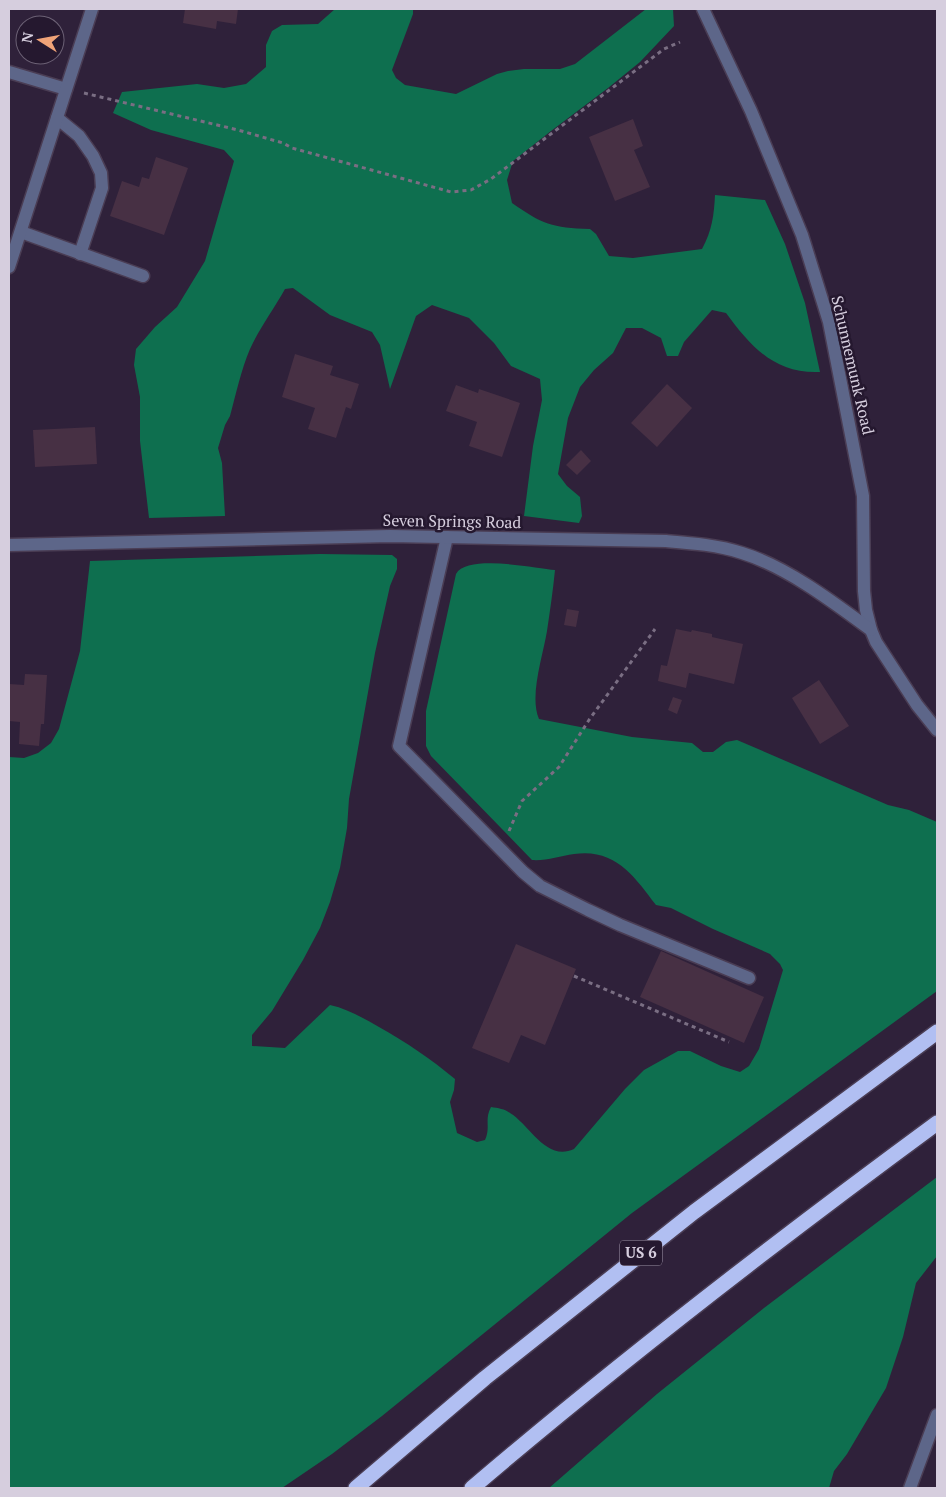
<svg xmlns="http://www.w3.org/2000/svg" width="946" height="1497" font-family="'PT Serif',serif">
<rect width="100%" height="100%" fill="#2f213a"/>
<!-- forest -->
<g fill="#0e6f4f">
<path d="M335,9H413V14L392,70L396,78L405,85L456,94L497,74L508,71L524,69H560L575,64L646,9H673L674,26L640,62L608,88L551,131L513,161L507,180L512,203C542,224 552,228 590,229L596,234L609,256L633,258L702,249C712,231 714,215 715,195L765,200L785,244L805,303L820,372C775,374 751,347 726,313L712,310L684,342L678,356H667L661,338L642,328H626L613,353L594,370L580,387L568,418L558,474L567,486L580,497L582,516L579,523L524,516L533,446L542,400L540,379L511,366L494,343L469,318L432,305L416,316L390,389L380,345L372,332L330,315L293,288L285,289C274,309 260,327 250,349C241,370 236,394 230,416L225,425L218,448L222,463L225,516L149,518L140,441V397L134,365L136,349L155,327L177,307L205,261L234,161L224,150L151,130L113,113L122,92L197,84L224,88L246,84L266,67V45L272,31L282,25L318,24Z"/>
<path d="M320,554L392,555L397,559V569L390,586L375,653L349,799L347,828L340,868L330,902L320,928L303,960L272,1011L252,1035V1046L285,1048L330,1005C348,1009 363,1018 379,1027C406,1042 431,1059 455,1079L454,1090L450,1102L457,1133L477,1142L485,1140C491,1127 484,1120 491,1107C498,1108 505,1109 510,1113C530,1125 546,1162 574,1149L625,1089L644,1070L678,1051H690L721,1066L740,1072L749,1066L759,1049L783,970L780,964L770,954L713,929L671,908L656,905C634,876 615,848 574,854C560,856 546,861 532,860L431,756L426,746V711L456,574C467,554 535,568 555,570C553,590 550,611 547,631C543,656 529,696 539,719L632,737L692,743L703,752H713L726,742L737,740L888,805L909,810L937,822V991L632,1213L382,1416L332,1454L282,1488H9V757L24,758L38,753L51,743L59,729L80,651L90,561Z"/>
<path d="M937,1177V1256L916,1283L903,1337L886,1388L847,1454L834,1471L829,1488H549L657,1394L764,1308Z"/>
</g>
<!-- building -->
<g fill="#473044">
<path d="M185,9H238L236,24L217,21L216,29L183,23Z"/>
<path d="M633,119L643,146L634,150L650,187L615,201L589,137Z"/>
<path d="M156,157L188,168L164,235L110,216L122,181L139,187L142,177L149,179Z"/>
<path d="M295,354L333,366L330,375L359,384L351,409L346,407L336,438L308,429L315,408L282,397Z"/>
<path d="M667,384L692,408L657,447L631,423Z"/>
<path d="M456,385L478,393L479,389L520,403L502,457L469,446L477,422L446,411Z"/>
<path d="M95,427L97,464L35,467L33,430Z"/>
<path d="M581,450L591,461L577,475L566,465Z"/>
<path d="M567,609L579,611L576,627L564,625Z"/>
<path d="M676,629L691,632L692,630L712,634V637L743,644L734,684L689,673L686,688L658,681L661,665L667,666Z"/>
<path d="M25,674L47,675L44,724H41L39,746L19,744L20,722L9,721V684L24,685Z"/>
<path d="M819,680L849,726L820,744L792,698Z"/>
<path d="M673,697L682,700L677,714L668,710Z"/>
<path d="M516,944L576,969L545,1045L521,1035L509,1063L472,1048Z"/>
<path d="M661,951L764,997L744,1043L640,997Z"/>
</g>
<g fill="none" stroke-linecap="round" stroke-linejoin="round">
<!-- minor casing -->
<g stroke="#4a3d54" stroke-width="15">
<g id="minor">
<path d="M703,9L751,111L802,235L829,322L863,496L864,591L866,610L871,630L876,642L917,705L937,730"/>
<path d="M9,72L66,89"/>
<path d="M57,118L79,136L93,156L101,173L102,188L80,254"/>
<path d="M21,232L143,276"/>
<path d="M9,267L92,9"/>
<path d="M447,537L399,746L523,872L540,886L588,910L620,925L749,978"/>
<path d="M9,545L390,536L666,541C691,543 718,545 742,553C787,567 833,602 871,630"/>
<path d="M910,1488L937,1415"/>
</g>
</g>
<!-- highway casing -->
<g stroke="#4a3d54" stroke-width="18">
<g id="highway">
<path d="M356,1488L485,1378L694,1212L937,1032"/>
<path d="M472,1488C622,1360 778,1240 937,1123"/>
</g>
</g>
<!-- path -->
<g stroke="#7a6e83" stroke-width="3" stroke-dasharray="4 4" stroke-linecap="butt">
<path d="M84,93L238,130L283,143L292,148L451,192L471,190L491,179L664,49L680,42"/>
<path d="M509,831L522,801L559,767L589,720L655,629"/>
<path d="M574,976L729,1042"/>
</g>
<!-- minor -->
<use href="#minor" stroke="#5d6689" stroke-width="12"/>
<!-- highway -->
<use href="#highway" stroke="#b1bff2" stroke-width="15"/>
</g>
<g text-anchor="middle" stroke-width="5" stroke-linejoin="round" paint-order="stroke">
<!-- shield labels -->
<rect fill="#25182f" stroke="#a197aa" stroke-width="1" x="620" y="1240.5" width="42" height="25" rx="4"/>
<g font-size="15" font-weight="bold" fill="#d6cede">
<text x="641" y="1258">US 6</text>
</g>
<!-- street labels -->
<g font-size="16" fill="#d6cede" stroke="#25182f">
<text transform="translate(853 365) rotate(77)" y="6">Schunnemunk Road</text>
<text transform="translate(452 521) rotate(1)" y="6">Seven Springs Road</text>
</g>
</g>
<!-- border -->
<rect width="946" height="1497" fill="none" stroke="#d6cede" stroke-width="20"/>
<!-- north arrow -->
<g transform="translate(40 40) rotate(281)"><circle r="24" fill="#25182f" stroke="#6c6175"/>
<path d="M0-4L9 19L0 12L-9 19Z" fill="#f0a378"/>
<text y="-8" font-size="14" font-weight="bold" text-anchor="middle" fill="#d6cede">N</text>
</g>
</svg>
